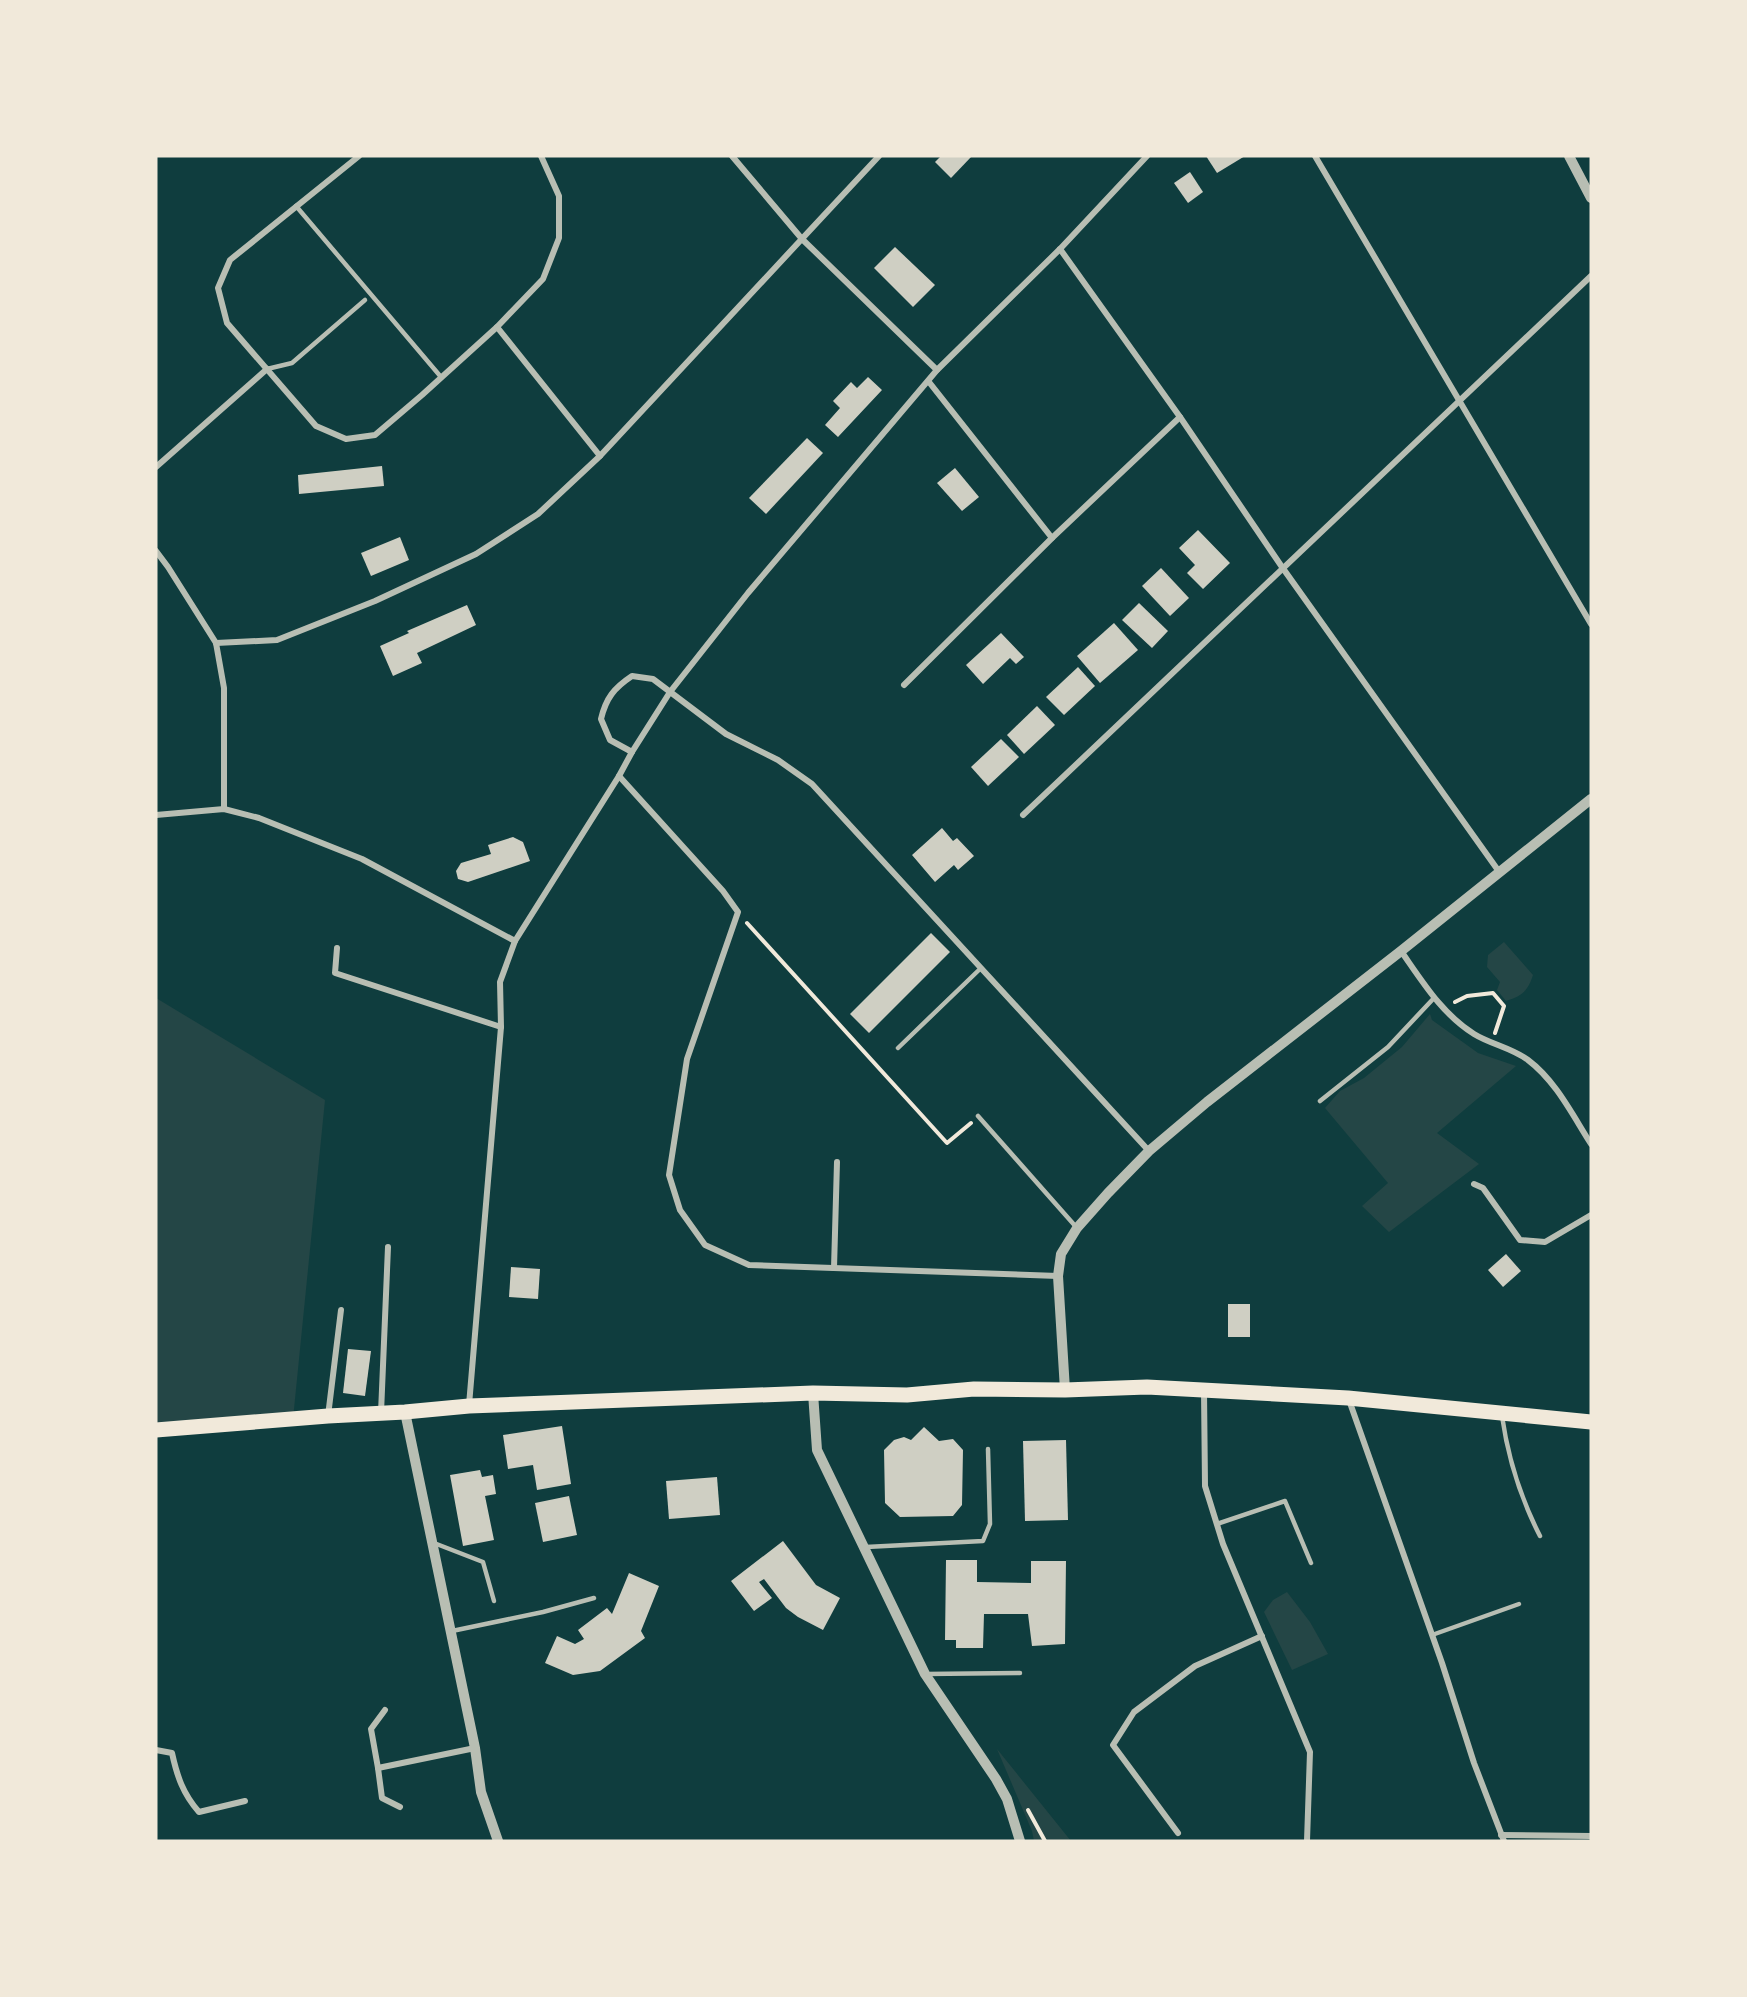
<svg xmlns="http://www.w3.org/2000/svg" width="1747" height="1997" font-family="'Crimson Pro',serif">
<rect width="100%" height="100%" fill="#0f3d3e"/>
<!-- green -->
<g fill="#244646">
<path d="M1504,942L1533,975C1528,991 1522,996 1506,1001L1497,990L1500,982L1487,967L1488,955Z"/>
<path d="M156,998L325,1100L293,1419L156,1430Z"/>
<path d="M1430,1014L1432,1020L1478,1053L1516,1066L1437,1133L1479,1164L1389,1232L1362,1206L1388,1183L1325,1108L1340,1091L1364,1078L1402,1047Z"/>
<path d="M1287,1592L1310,1622L1328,1654L1292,1670L1264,1612L1273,1600Z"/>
<path d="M997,1749L1071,1841H1034L1032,1831Z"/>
</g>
<!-- building -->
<g fill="#cfcfc3">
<path d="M941,156H972L951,178L935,162Z"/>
<path d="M1206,156H1245L1217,173Z"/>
<path d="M1190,172L1203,192L1188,203L1174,183Z"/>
<path d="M895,247L935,285L913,307L874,268Z"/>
<path d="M868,377L882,390L838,437L825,425L840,408L833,401L851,382L857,388Z"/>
<path d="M807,438L823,453L766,514L749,498Z"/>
<path d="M382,466L384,486L299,494L298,475Z"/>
<path d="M955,468L979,497L962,511L937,483Z"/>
<path d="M1198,530L1230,563L1203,589L1187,573L1195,565L1179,548Z"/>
<path d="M400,537L409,560L371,576L361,553Z"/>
<path d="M1161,568L1189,598L1170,616L1142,586Z"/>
<path d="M1139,603L1168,631L1152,648L1122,620Z"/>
<path d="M467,605L476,625L417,653L422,663L393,676L380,646L409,633L407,631Z"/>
<path d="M1114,623L1138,650L1100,683L1077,656Z"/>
<path d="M1001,633L1024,657L1016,664L1010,658L983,684L966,665Z"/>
<path d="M1078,667L1095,686L1064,715L1046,697Z"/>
<path d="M1037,706L1055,725L1024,754L1007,735Z"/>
<path d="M1001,739L1019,757L988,786L971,767Z"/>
<path d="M942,828L953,841L957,838L974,856L958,870L954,865L935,882L912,855Z"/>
<path d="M513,837L523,842L530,861L468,882L458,879L456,871L461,863L491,854L488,845Z"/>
<path d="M931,933L950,952L869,1033L850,1014Z"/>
<path d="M1506,1254L1521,1271L1503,1287L1488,1270Z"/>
<path d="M511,1267L540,1269L538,1299L509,1297Z"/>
<rect x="1228" y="1304" width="22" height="33"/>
<path d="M348,1349L371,1351L365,1396L343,1393Z"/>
<path d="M562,1426L571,1484L537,1490L533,1465L508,1469L503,1435Z"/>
<path d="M924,1427L939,1441L953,1439L963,1450L962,1505L953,1516L900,1517L885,1503L884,1450L894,1440L904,1437L911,1440Z"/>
<path d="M1066,1440L1068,1520L1025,1521L1023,1441Z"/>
<path d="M480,1470L482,1477L493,1475L496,1494L485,1496L494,1540L463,1546L450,1475Z"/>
<path d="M717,1477L720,1515L669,1519L666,1481Z"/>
<path d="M569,1496L577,1535L543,1542L535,1503Z"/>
<path d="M783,1541L816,1585L840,1598L823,1630L798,1617L786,1608L764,1579L759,1582L772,1598L754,1611L731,1581Z"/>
<path d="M946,1560H977V1582L1031,1583V1561H1066L1065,1644L1032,1646L1028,1614H984L983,1648H956V1640H945Z"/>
<path d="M629,1573L659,1586L641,1631L645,1638L600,1671L573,1675L545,1663L557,1636L575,1644L584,1639L578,1630L607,1608L612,1614Z"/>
</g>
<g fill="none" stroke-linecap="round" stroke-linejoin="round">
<!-- path -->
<g stroke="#f1e9da" stroke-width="4">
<path d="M747,923L947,1143L971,1123"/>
<path d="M1455,1002L1467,996L1493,993L1504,1006L1495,1033"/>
<path d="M1028,1810L1045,1841"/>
</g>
<!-- service -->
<g stroke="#b8beb3" stroke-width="4.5">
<path d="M296,206L441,377"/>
<path d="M267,369L292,363L365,300"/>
<path d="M898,1048L981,968"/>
<path d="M1320,1101L1388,1047L1434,998"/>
<path d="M978,1116L1077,1228"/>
<path d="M1502,1416C1508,1458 1521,1499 1540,1536"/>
<path d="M1217,1524L1285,1501L1311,1563"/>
<path d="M434,1543L483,1562L494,1601"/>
<path d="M866,1547L983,1541L990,1524L988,1449"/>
<path d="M452,1631L543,1612L594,1598"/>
<path d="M1432,1635L1519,1604"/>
<path d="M925,1674L1020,1673"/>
</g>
<!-- minor -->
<g stroke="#b8beb3" stroke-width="6">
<path d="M359,156L230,260L218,288L227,323L316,426L346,439L375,435L422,395L497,327L543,279L559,238V196L541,156"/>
<path d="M732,156L802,239L937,370"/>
<path d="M1315,156L1591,624"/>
<path d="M1060,249L1180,417L1282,567L1500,873"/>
<path d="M497,327L600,456"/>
<path d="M929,382L1052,538"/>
<path d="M156,467L267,369"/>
<path d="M156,551L168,567L216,643L224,688V809"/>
<path d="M216,643L277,640L375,601L476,554L538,514L600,456L879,156"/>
<path d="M904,685L1052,538L1180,417"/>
<path d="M632,752L610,740L601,719C606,698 614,688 632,676L653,679L726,734L778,760L812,784L1149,1151"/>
<path d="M619,776L723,891L738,912L687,1059L669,1175L680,1210L705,1245L749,1265L1058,1276"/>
<path d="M156,815L224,809L259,818L362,859L515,941"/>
<path d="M1023,815L1591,276"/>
<path d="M337,948L335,973L501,1027"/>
<path d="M1401,951C1422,981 1442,1014 1474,1034C1490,1044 1512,1048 1528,1060C1556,1081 1573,1116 1591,1144"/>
<path d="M1474,1184L1483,1188L1520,1240L1545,1242L1591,1215"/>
<path d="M834,1268L837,1162"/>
<path d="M1204,1391L1205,1486L1223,1544L1310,1752L1307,1841"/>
<path d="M1349,1400L1442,1663L1474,1763L1504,1841"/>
<path d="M469,1405L501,1027L500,982L515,941L619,776L632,752L670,692L748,593L937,370L1060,249L1147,156"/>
<path d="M381,1413L388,1247"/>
<path d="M328,1416L341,1310"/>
<path d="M156,1750L172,1753C177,1776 183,1794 199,1812L245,1801"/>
<path d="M378,1768L371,1729L385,1710"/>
<path d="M400,1807L382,1798L378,1768L475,1748"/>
<path d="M1178,1833L1113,1745L1134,1712L1195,1666L1262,1636"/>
<path d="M1501,1835L1591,1836"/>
</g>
<!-- tertiary -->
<g stroke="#b8beb3" stroke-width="10">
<path d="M1569,156L1591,198"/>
<path d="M1065,1390L1058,1276L1061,1254L1077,1228L1108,1193L1149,1151L1207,1102L1401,951L1591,799"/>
<path d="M813,1393L817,1450L925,1674L996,1779L1007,1799L1020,1841"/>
<path d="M405,1412L475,1748L481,1792L498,1841"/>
</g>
<!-- primary -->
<path stroke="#f1e9da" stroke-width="15" d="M156,1430L328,1416L405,1412L469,1406L813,1393L907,1395L974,1389L1065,1390L1147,1387L1348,1398L1591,1422"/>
</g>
<!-- border -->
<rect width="1747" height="1997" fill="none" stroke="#f1e9da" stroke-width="315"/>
</svg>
